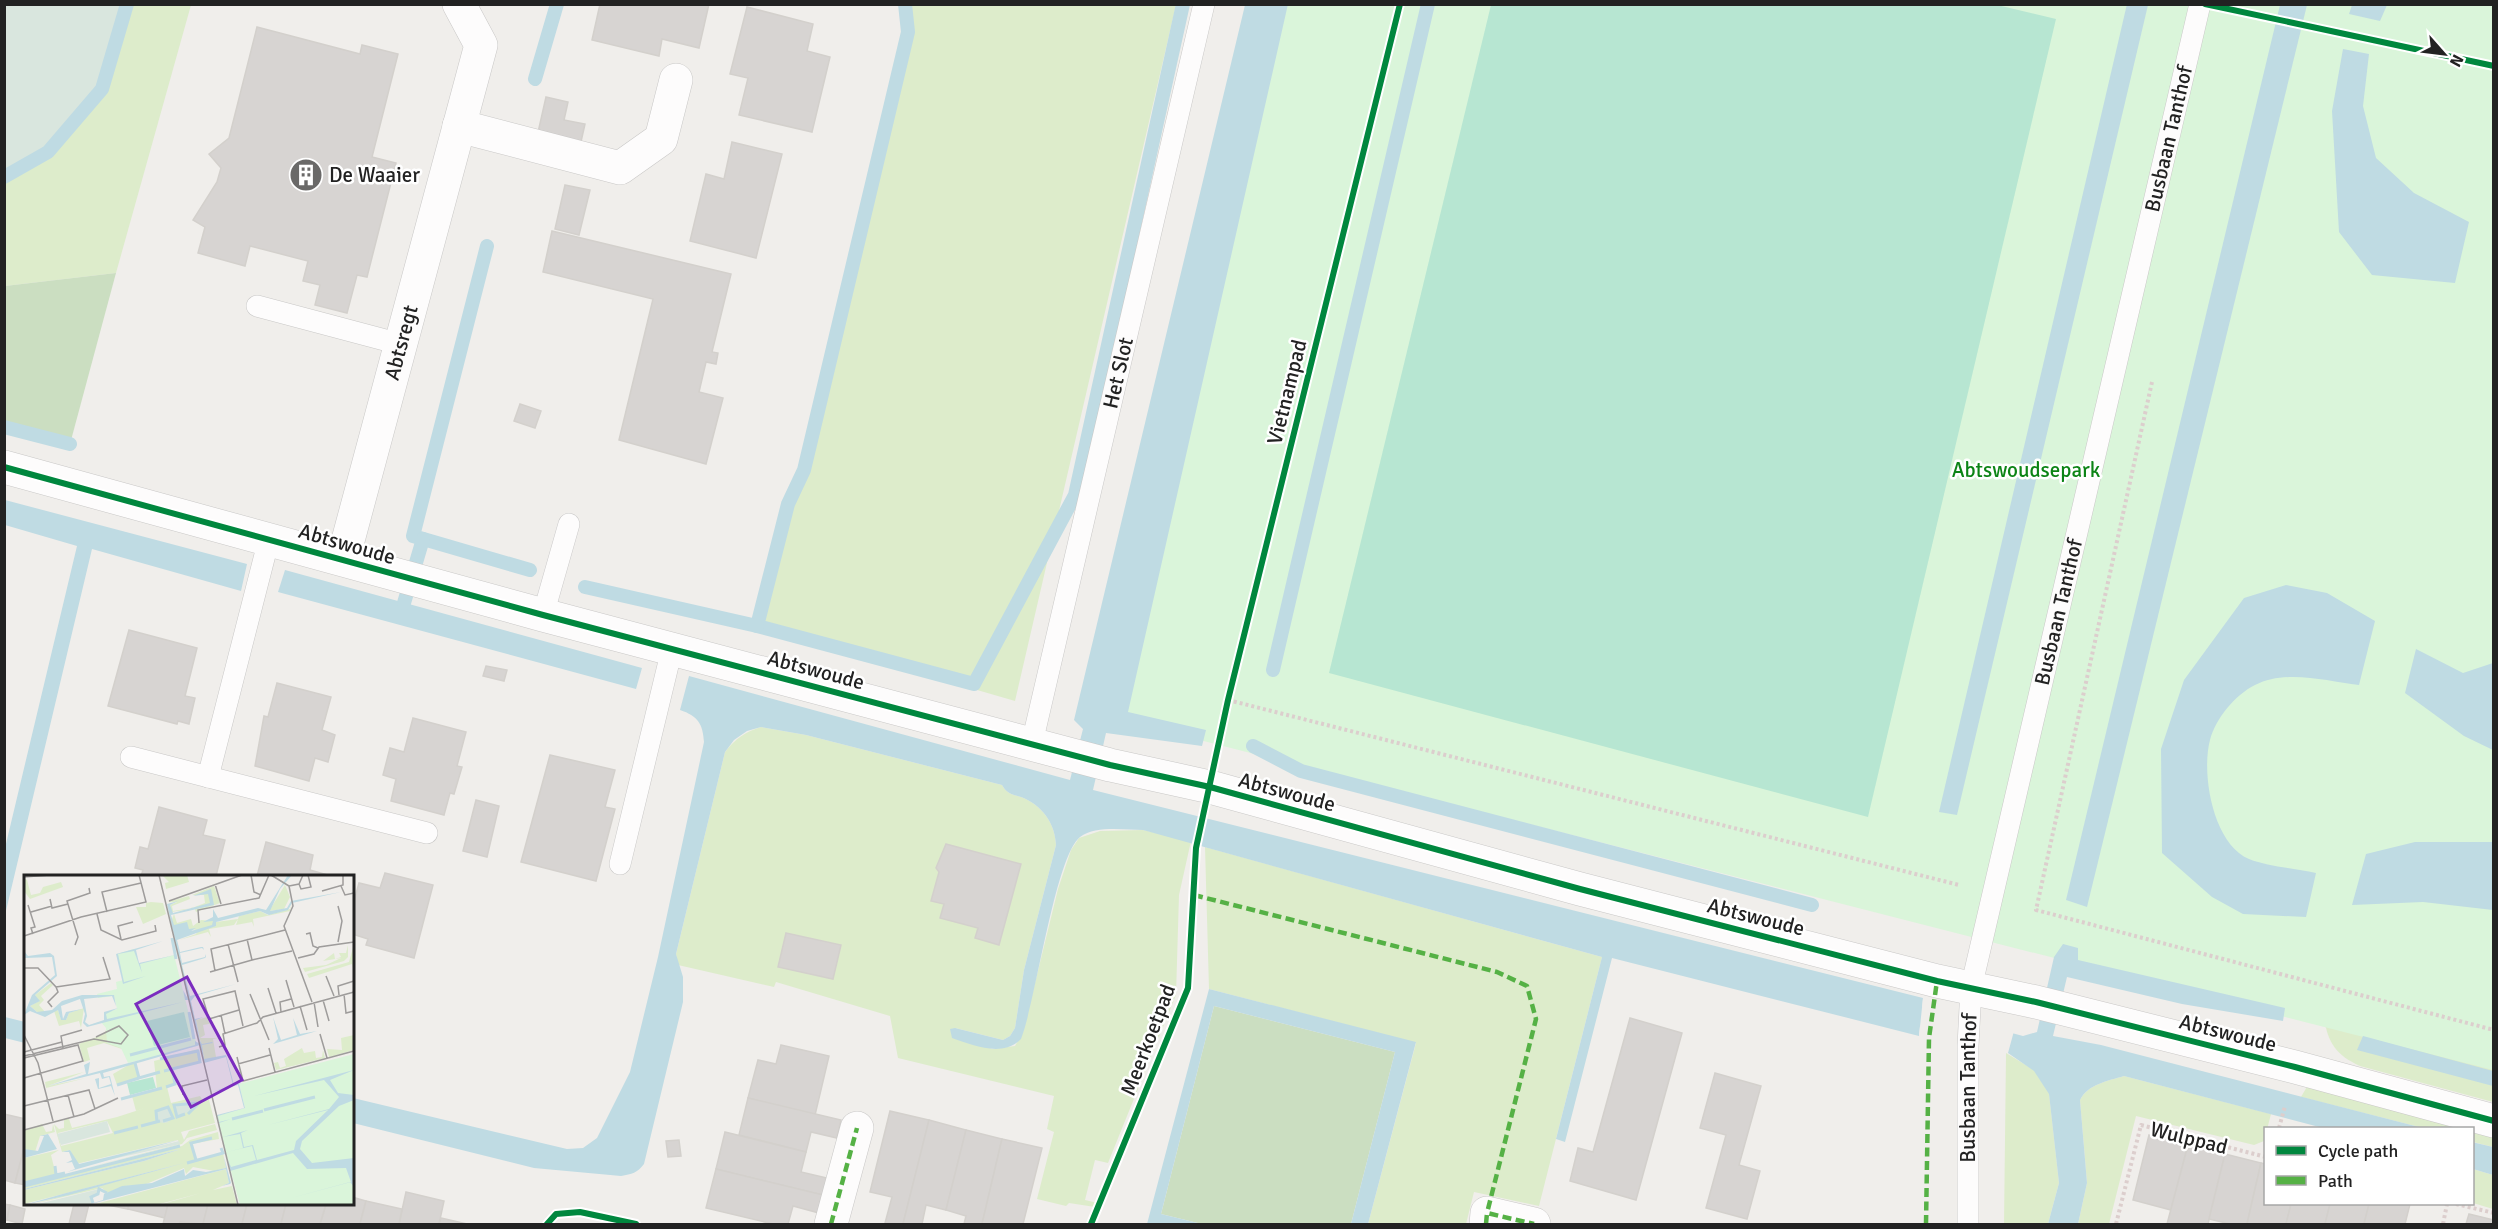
<svg xmlns="http://www.w3.org/2000/svg" width="2498" height="1229" font-family="Signika,sans-serif">
<rect width="100%" height="100%" fill="#f0eeeb"/>
<!-- grass -->
<g fill="#ddeccb" fill-rule="evenodd">
<path d="M127,5H191L116,273L5,286L4,177L48,152L102,90Z"/>
<path d="M894,5H1176L1015,701L757,626L788,504L804,470L908,32L904,7Z"/>
<path d="M761,727L806,735L1002,785C1008,795 1012,794 1021,797C1042,805 1055,823 1056,845L1024,970L1015,1028L1010,1036L1003,1040L955,1028L992,1049L1015,1046L1023,1032L1058,889L1071,850L1079,838L1100,831L1143,830L1191,841L1179,895L1176,995L1108,1163L1095,1160L1085,1200L1098,1203L1095,1207L1069,1203L1066,1206L1037,1199L1054,1132L1047,1129L1054,1096L898,1058L890,1016L776,982L774,987L678,965L676,954L725,752C736,738 745,732 761,727ZM943,858L1021,864L999,945L976,938L978,928L940,918L944,904L931,900L939,872L936,867Z"/>
<path d="M1205,847L1602,957L1539,1206L1474,1192L1466,1224H1368L1416,1043L1209,989Z"/>
<path d="M2324,1018L2493,1038V1102L2360,1066C2336,1055 2328,1043 2324,1018Z"/>
<path d="M2006,1053L2034,1070L2049,1093L2059,1183L2048,1224H2004Z"/>
<path d="M2124,1076L2271,1114L2264,1141L2254,1145L2136,1116L2109,1224H2078L2087,1183L2080,1100C2088,1084 2108,1081 2124,1076Z"/>
<path d="M2308,1085L2493,1134V1147L2473,1142L2472,1128H2423L2301,1097Z"/>
<path d="M2473,1169L2493,1175V1209L2473,1203Z"/>
</g>
<!-- forest -->
<g fill="#cbdec1">
<path d="M116,273L70,444L5,427V286Z"/>
<path d="M1214,1006L1395,1052L1351,1224H1202L1161,1214Z"/>
</g>
<!-- wetland -->
<path fill="#d9e6de" d="M5,4L127,5L102,89L48,152L5,177Z"/>
<!-- park -->
<path fill="#daf5da" d="M1261,5H2493V1070L1090,712Z"/>
<!-- pitch -->
<path fill="#b7e6d2" d="M1993,4L2056,19L1868,817L1329,673L1491,5Z"/>
<!-- water -->
<g fill="#bfdbe3">
<path d="M1288,4L1128,712L1206,730L1202,746L1106,733L1093,790L1923,998L1922,1009L2023,1036L2037,1032L2054,957L2063,944L2078,948V960L2285,1008L2283,1021L2182,1004L2067,977L2053,1036L2101,1045L2423,1128H2323L2124,1076C2108,1081 2088,1084 2080,1100L2087,1183L2078,1224H2048L2059,1183L2049,1094L2034,1071L2008,1053V1050L1920,1026L1919,1036L1612,958L1565,1142L1556,1139L1602,957L1143,830C1125,830 1096,825 1080,837C1055,857 1036,1001 1021,1039C1003,1058 972,1045 952,1038L950,1029L955,1028L1003,1040L1010,1036L1015,1028L1024,970L1056,845C1055,823 1042,805 1021,797C1012,794 1008,795 1002,785L806,735L761,727L747,731L734,740L725,752L676,954L683,977V1002L644,1164C637,1173 632,1174 621,1176L534,1168L353,1123V1098L567,1149L583,1148L597,1138L630,1072L658,957L704,742C703,724 698,716 680,710L689,676L1070,780L1083,729L1074,720L1245,5Z"/>
<path d="M2127,4L2148,5L1957,815L1939,812Z"/>
<path d="M2280,5H2307L2087,907L2066,900Z"/>
<path d="M2352,5V4L2387,5L2380,21L2349,14Z"/>
<path d="M2343,49L2369,54L2363,106L2376,158L2414,193L2469,222L2455,283L2372,275L2339,232L2332,111Z"/>
<path d="M5,500L247,564L241,591L92,549L5,915V848L77,546L5,525Z"/>
<path d="M285,570L642,668L636,689L278,592Z"/>
<path d="M2286,585L2327,593L2375,621L2359,685C2326,681 2287,669 2255,685C2235,695 2216,718 2210,740C2201,774 2213,844 2249,859C2269,867 2295,868 2316,873L2306,917L2243,914L2212,897L2162,853L2161,749L2184,680L2244,598Z"/>
<path d="M2416,649L2463,673L2493,663V750L2464,736L2405,693Z"/>
<path d="M2415,842H2493V910L2423,902L2352,905L2366,854Z"/>
<path d="M1209,989L1416,1042L1368,1224H1351L1395,1052L1214,1006L1161,1214L1202,1224H1147Z"/>
<path d="M5,1017L25,1022V1043L5,1038Z"/>
<path d="M2363,1036L2493,1071V1086L2357,1050Z"/>
<path d="M2472,1142L2493,1147V1175L2473,1169Z"/>
</g>
<!-- pier -->
<path fill="#f0eeeb" d="M1923,998L1926,999L1925,1007L2014,1031L2008,1053L1922,1030V1036H1919Z"/>
<g fill="none" stroke-linecap="round" stroke-linejoin="round">
<!-- stream -->
<g stroke="#bfdbe3" stroke-width="14">
<path d="M905,4L908,32L804,470L788,504L757,626L974,684L1075,495L1183,4"/>
<path d="M535,79L557,4"/>
<path d="M4,177L48,152L102,89L127,4"/>
<path d="M487,246L413,536L530,570"/>
<path d="M4,427L70,444"/>
<path d="M585,587L757,626"/>
<path d="M404,603L423,539"/>
<path d="M1273,670L1428,4"/>
<path d="M1253,746L1301,771L1812,905"/>
</g>
</g>
<!-- building -->
<g fill="#d7d4d2" stroke="#d3d0cc" stroke-width="1.5">
<path d="M600,4H709L699,48L662,39L659,56L592,40Z"/>
<path d="M747,7L813,24L807,51L830,57L812,132L739,115L748,78L730,74Z"/>
<path d="M257,27L360,54L362,45L398,54L372,157L396,163L367,277L357,275L347,313L315,305L320,285L303,281L308,261L250,246L245,266L198,253L205,227L193,220L217,182L221,168L209,154L229,138Z"/>
<path d="M546,97L568,102L564,120L585,124L580,146L537,137Z"/>
<path d="M732,142L782,154L756,258L690,241L706,174L724,179Z"/>
<path d="M565,185L590,190L579,235L555,229Z"/>
<path d="M552,231L731,274L712,352L718,353L716,364L706,362L699,392L723,398L706,464L619,440L653,299L543,272Z"/>
<path d="M520,404L541,411L535,428L514,421Z"/>
<path d="M129,630L197,648L185,696L195,698L189,724L178,721L177,724L108,706Z"/>
<path d="M486,666L507,670L504,681L483,676Z"/>
<path d="M277,683L331,697L322,730L335,735L328,762L315,758L309,781L255,766L264,716L268,717Z"/>
<path d="M413,718L466,732L457,766L462,767L454,794L450,793L444,815L391,801L396,779L383,775L390,748L404,752Z"/>
<path d="M550,755L615,770L605,807L615,809L596,881L521,862Z"/>
<path d="M476,800L499,806L487,857L463,851Z"/>
<path d="M159,807L207,820L203,835L225,840L216,876H141L143,870L135,868L140,847L148,849Z"/>
<path d="M266,842L313,855L310,870L331,876H257Z"/>
<path d="M946,844L1021,864L999,945L975,938L978,928L940,918L944,904L931,901L939,872L936,868Z"/>
<path d="M385,873L433,885L414,958L366,945L368,939L352,934V908L359,883L380,888Z"/>
<path d="M786,933L841,945L833,979L778,967Z"/>
<path d="M1630,1018L1682,1033L1636,1200L1570,1181L1578,1148L1593,1152Z"/>
<path d="M781,1045L829,1056L815,1115L748,1098L758,1060L776,1064Z"/>
<path d="M1715,1073L1761,1086L1739,1165L1760,1171L1747,1219L1706,1208L1726,1135L1700,1128Z"/>
<path d="M748,1098L841,1120L837,1138L811,1132L806,1152L739,1135Z"/>
<path d="M890,1111L929,1120L903,1224L885,1223L892,1197L870,1192Z"/>
<path d="M4,1114L26,1119V1141L15,1183L4,1180Z"/>
<path d="M929,1120L966,1130L946,1210L926,1205L922,1224H903Z"/>
<path d="M966,1130L1002,1139L982,1224H964L966,1216L946,1210Z"/>
<path d="M725,1132L806,1152L801,1172L827,1178L823,1195L716,1169Z"/>
<path d="M2149,1135L2188,1145L2171,1210L2133,1200Z"/>
<path d="M1002,1139L1042,1148L1023,1224H982Z"/>
<path d="M679,1140L681,1156L668,1157L666,1141Z"/>
<path d="M26,1141V1185L15,1183Z"/>
<path d="M2188,1145L2225,1154L2208,1224H2167Z"/>
<path d="M2225,1154L2261,1163L2247,1224H2230L2209,1219Z"/>
<path d="M2261,1163L2266,1164V1204H2291L2286,1224H2247Z"/>
<path d="M716,1169L823,1195L819,1213L793,1206L788,1224H773L706,1208Z"/>
<path d="M406,1192L444,1201L439,1224H399Z"/>
<path d="M352,1197L366,1201L360,1224H320L326,1204H352Z"/>
<path d="M366,1201L402,1209L399,1224H360Z"/>
<path d="M4,1204L10,1205L7,1220H4Z"/>
<path d="M74,1204H89L84,1224H69Z"/>
<path d="M103,1204H129L128,1209Z"/>
<path d="M129,1204H168L165,1218L128,1209Z"/>
<path d="M168,1204H208L203,1224L180,1222L179,1224H163Z"/>
<path d="M208,1204H247L242,1224H203Z"/>
<path d="M247,1204H286L281,1224H242Z"/>
<path d="M286,1204H326L320,1224H281Z"/>
<path d="M2291,1204H2330L2325,1224H2286Z"/>
<path d="M2330,1204H2369L2364,1224H2325Z"/>
<path d="M2369,1204H2410L2405,1224H2364Z"/>
<path d="M10,1205L25,1209L22,1224L7,1220Z"/>
<path d="M2469,1214L2494,1220V1224H2466Z"/>
<path d="M441,1218L467,1224H439Z"/>
</g>
<g fill="none" stroke-linecap="round" stroke-linejoin="round">
<!-- service casing -->
<g stroke="#c9c8c7" stroke-width="22">
<g id="service">
<path d="M257,306L400,344"/>
<path d="M543,615L569,524"/>
<path id="s1" d="M1032,743L1204,4"/>
<path d="M131,757L427,833"/>
<path d="M208,777L269,539"/>
<path d="M620,864L672,649"/>
<path id="s2" d="M1968,1224V1046L1971,988L2200,4"/>
</g>
</g>
<!-- minor casing -->
<g stroke="#c9c8c7" stroke-width="34">
<g id="minor">
<path d="M459,126L620,168L661,139L676,80"/>
<path d="M4,467L543,615L1110,765L1210,787L1580,889L1937,981L2036,1002L2295,1067L2494,1121"/>
<path id="s3" d="M343,559L481,45L459,4"/>
<path d="M831,1224L857,1128"/>
<path d="M1486,1224L1487,1213L1534,1224"/>
</g>
</g>
<!-- path -->
<g stroke="#dccecd" stroke-width="4" stroke-dasharray="3 3" stroke-linecap="butt">
<path d="M2152,382L2036,910L2494,1030"/>
<path d="M1228,700L1959,885"/>
<path d="M2279,1128L2285,1106"/>
<path d="M2456,1204L2494,1213"/>
<path d="M2116,1224L2141,1125L2266,1157"/>
<path d="M2443,1224L2447,1204"/>
</g>
<!-- service -->
<use href="#service" stroke="#fdfcfc" stroke-width="21"/>
<!-- minor -->
<use href="#minor" stroke="#fdfcfc" stroke-width="33"/>
<!-- quiet -->
<g stroke="#55b145" stroke-width="4.5" stroke-dasharray="9 4.5" stroke-linecap="butt">
<path d="M1194,895L1497,972L1527,986L1536,1019L1487,1213"/>
<path d="M831,1224L857,1128"/>
<path d="M1486,1224L1487,1213L1534,1224"/>
<path d="M1926,1224L1929,1038L1937,981"/>
</g>
<!-- cycleway casing -->
<g stroke="#fff" stroke-width="10">
<g id="cycleway">
<path d="M2205,4L2494,66"/>
<path d="M4,467L543,615L1110,765L1210,787L1580,889L1937,981L2036,1002L2295,1067L2494,1121"/>
<path d="M547,1224L556,1214L580,1212L636,1224"/>
<path d="M1091,1224L1188,988L1196,848L1228,700L1400,4"/>
</g>
</g>
<!-- cycleway -->
<use href="#cycleway" stroke="#00873e" stroke-width="6"/>
</g>
<!-- icons -->
<defs>
<g id="building-disc" transform="scale(1.725)"><circle r="9.5" fill="#6a6968" stroke="#fff"/><path d="M-4-6H4V6H1V3H-1V6H-4ZM-2.5-4.3h1.7v1.8h-1.7ZM.8-4.3h1.7v1.8H.8ZM-2.5-1h1.7V.8h-1.7ZM.8-1h1.7V.8H.8Z" fill="#fff"/></g>
</defs>
<g fill-rule="evenodd">
<use href="#building-disc" x="306" y="175"/>
</g>
<g text-anchor="middle" stroke-width="5" stroke-linejoin="round" paint-order="stroke">
<!-- street labels -->
<g font-size="21" fill="#222" stroke="#fff">
<text dy="7" stroke="none"><textPath href="#s2" startOffset="1108">Busbaan Tanthof</textPath></text>
<text dy="7" stroke="none"><textPath href="#s3" startOffset="224">Abtsregt</textPath></text>
<text dy="7" stroke="none"><textPath href="#s1" startOffset="380">Het Slot</textPath></text>
<text transform="translate(1287 392) rotate(-76)" y="7">Vietnampad</text>
<text transform="translate(347 544) rotate(16)" y="7">Abtswoude</text>
<text dy="7" stroke="none"><textPath href="#s2" startOffset="622">Busbaan Tanthof</textPath></text>
<text transform="translate(816 670) rotate(15)" y="7">Abtswoude</text>
<text transform="translate(1287 792) rotate(15)" y="7">Abtswoude</text>
<text transform="translate(1756 917) rotate(14)" y="7">Abtswoude</text>
<text transform="translate(2228 1033) rotate(14)" y="7">Abtswoude</text>
<text transform="translate(1148 1040) rotate(-69)" y="7">Meerkoetpad</text>
<text dy="7" stroke="none"><textPath href="#s2" startOffset="136">Busbaan Tanthof</textPath></text>
<text transform="translate(2189 1138) rotate(14)" y="7">Wulppad</text>
</g>
<!-- poi labels -->
<g font-size="21" fill="#222" stroke="#fff" text-anchor="start">
<text x="329" y="182">De Waaier</text>
</g>
<!-- park labels -->
<g font-size="21" fill="#0c8416" stroke="#fff">
<text x="2026" y="477">Abtswoudsepark</text>
</g>
</g>
<!-- overview -->
<g transform="translate(24 875)">
<rect width="330" height="330" fill="#f0eeeb"/>
<path d="M138,0H163L165,7L142,14L141,8L145,7ZM0,3L3,5L7,20L16,18L19,12L37,7L39,12L6,24L0,16ZM261,10L266,22L260,34L245,36ZM190,11L196,28L172,37L170,32L160,35L147,37L146,30L153,27H143L165,21L166,24L148,31L149,36L168,33L181,28L180,20H168ZM127,27L139,28L142,39L119,49L112,32H122V28ZM268,28L266,36L229,44L230,52L228,47L212,50L215,41L236,36L244,40L266,34ZM150,39L153,48L167,44L169,51L177,45L189,46L192,51V47L214,44L210,50L185,54L187,62L184,57L155,65L172,59L174,55L165,54L171,58L153,63L148,44ZM330,69V97L328,89L285,103L283,99L325,87ZM324,70V82L320,86L281,97L279,93L302,90L317,83L299,86L310,78L311,84L317,82L315,78H322ZM27,108L29,110L17,121L20,125L15,130L21,137H13L6,131L15,126L11,120ZM60,133L57,153L55,146L35,151L30,136L34,135L37,145H42L45,138ZM183,142L190,148L179,150L181,160L176,163H194L189,164L192,182L182,185L180,184L172,145ZM84,151L98,174L80,168L63,173L66,185L60,187L55,169L80,159ZM330,160V175L305,182L303,174L318,175L317,163ZM278,173L280,178L291,176L292,183L298,182L299,175L301,183L252,195L250,188L254,187L256,193L262,191L260,184ZM174,174L176,187L148,194L151,209L143,212L147,228L176,221L179,226L185,225L191,248L157,257L160,265L165,256L191,249L193,255L163,263L158,269L43,298L155,269L154,265L52,289L46,275L38,277L30,249L35,254L40,253V244H45L48,253L93,242L121,233L112,236L108,221L133,214L130,186ZM83,246L89,258L37,271L34,258ZM108,188H111L115,203L93,210L89,199ZM60,197L24,211L62,203L22,213L21,207ZM18,249L22,257L28,256L29,249L31,257L16,261L11,277L0,274V256ZM194,257L195,264L167,269L172,285L199,278L202,293L190,296L169,292L162,299L160,293L120,310L101,311L83,318L78,313L5,330L160,288L0,329V315L120,286L157,274L0,314V311L158,271L166,265ZM35,275L27,280L32,300L0,308V283ZM202,294L205,308L189,315L208,311L213,330H135L177,318L132,330H68Z" fill="#ddeccb" fill-rule="evenodd"/>
<path d="M169,225L175,228L173,233L153,242L150,230ZM132 240a8 8 0 1 1 16 0a8 8 0 1 1-16 0ZM83,246L86,257L37,270L33,259ZM155,266L156,269L53,292ZM75,314L74,319L67,322L69,328L63,330H10Z" fill="#d9e6de"/>
<path d="M110,74L115,89L150,80L173,171L104,188L97,173L83,168L82,153L77,147L82,145L81,138L93,134L90,121L74,123L73,119L93,114L92,107L99,105L93,79ZM330,179V330H216L192,241L221,233L215,209Z" fill="#daf5da"/>
<path d="M160,137L166,162L130,171L123,146ZM129,202L132,213L106,220L103,208Z" fill="#b7e6d2"/>
<path d="M264,0H268L256,14L246,36L263,33L267,26L317,17L268,28L264,35L245,40L236,36L192,47V51L153,65L156,77L177,72H179L180,75L178,73L156,78L158,88L181,82V79L182,82L181,83L158,90L166,121L212,109L171,121L167,126L171,144L180,142L172,145L176,166L178,169L188,167L189,168L178,170L180,184L202,180L210,210L220,207L215,209L221,233L194,241L195,247L207,244L195,248L193,240L220,233L214,210L188,217L209,210L202,182L180,188L176,170L79,198L80,202L86,201L91,221L87,211L74,214L71,204L75,203V213L87,209L85,202L78,204L76,198L24,211L62,199L60,190L66,187L64,199L171,170V166L176,169L165,125H161L159,115L164,124L143,29L154,26L146,30L149,38L186,28L184,19L169,21L187,14L190,30L147,40L150,50L163,47L165,54L172,53L167,56L188,50L189,46L179,47L189,42V34L194,43L234,33L242,35ZM139,66L112,75L115,88L151,80L116,89L118,98L110,76L94,79L100,107L122,101L99,109L92,79ZM0,76L4,81L26,78L30,81L33,101L11,120L16,126L6,131L13,137L28,135L38,126L58,120H90L92,131L88,121L60,124L63,141L61,147L65,150L80,145V137L94,133L82,139L83,144L159,127L63,152L59,148L61,139L56,124L37,131L39,144L42,137L58,134L45,138L42,145H37L34,135L21,142L6,136L0,140L8,120L31,100L28,82L1,83ZM249,142L257,165L273,160L269,143L276,159L293,156L249,169L254,164ZM330,195L306,205L314,218L330,220V225L315,231L278,266L276,274L288,288L330,283V312L326,307L267,323L327,307L322,293L283,294L269,278L206,296L204,285L207,292L232,285L228,271L203,277L219,273L216,259L199,262L224,255L217,258L220,272L229,270L233,285L270,275L272,266L304,235L244,250L305,234L315,222L300,205L230,221ZM24,259L33,274L0,283V274L14,276L20,261H16ZM155,265L43,297L51,294L48,287L42,288L48,285L45,277H38L46,275L55,289ZM157,274L120,286L0,315V314ZM200,282L207,308L206,309L198,311L205,308L202,294L63,330L79,325L80,319L98,311L128,308L160,294L161,301L169,295L182,297L202,293ZM160,288L45,320L0,330L42,318Z" fill="#bfdbe3"/>
<path fill="none" stroke="#bfdbe3" stroke-width="3" d="M148,63L152,84M165,137L170,164M106,180L167,164M136,184L174,176L176,187L140,196M111,188L115,203L136,197M93,210L115,203M142,212L151,209L148,194M97,224L138,213M240,235L291,222M161,239L153,242L150,230L175,228L164,239M208,244L239,236M133,247L132,236L144,232L149,243L139,246M117,251L136,246M90,258L114,252M172,285L167,268L188,263M163,288L199,278L197,273M31,291L32,300L41,298M0,308L32,300M0,311L156,271M69,328L67,322L74,319L75,314L83,318"/>
<path fill="none" stroke="#9e9c9b" stroke-width="1.5" d="M135,0L214,330M227,0L230,17L237,20M247,0L265,11M0,2L26,0M191,9L197,29M275,9L277,14L287,12L284,0M265,11L269,31L260,51L288,127M265,11L275,9L279,0M317,11L321,20L330,18M298,16L319,10V0M26,24L28,33L44,29M145,26L218,0M4,30L11,52L7,53L9,59M314,31L318,46L314,67M7,37L28,31M83,37L78,17L117,8M73,39L77,55L98,65L132,56L131,50M175,48L174,35L235,23L245,0M282,59L286,58L289,71L294,73M0,61L57,42L122,27L115,0M97,64L94,51L109,47M223,64L228,85L268,76M204,69L214,107M51,70L54,62L43,26L66,18L65,13M274,83L290,79L295,72L330,67M0,93H14L32,112L34,117L24,127L28,132M191,96L187,74L261,55M186,97L228,85M302,101L310,121M262,105L270,132M32,112L86,104L79,82M244,113L252,138M226,119L245,165M320,119L322,138L330,136M315,120L314,111L330,106M299,125L305,146M290,127L294,152M276,131L283,155M215,135L185,144L179,124L211,116L219,151M257,137L256,127L267,124M197,140L201,159M296,159L303,183M0,160L14,188L29,246M195,172L201,170L199,159L233,148L239,142L330,117M39,173L37,161L58,155M245,173L251,197M0,177L38,167M0,181L70,164L97,169L104,160L95,151L72,162M213,182L219,206L330,176M0,183L54,170L59,186L0,203M214,189L246,180M44,220L50,242M159,220L158,211L183,205M0,231L65,215L71,234M0,255L60,239L94,223"/>
<path fill="#7b2cbf" fill-opacity="0.15" stroke="#7b2cbf" stroke-width="3" d="M163,102L218,205L167,232L112,129Z"/>
<rect width="330" height="330" fill="none" stroke="#222" stroke-width="3"/>
</g>
<!-- border -->
<rect width="2498" height="1229" fill="none" stroke="#222222" stroke-width="12"/>
<!-- legend -->
<rect x="2264" y="1127" width="210" height="78" fill="#ffffff" stroke="#a7a7a7" stroke-width="1.5"/>
<rect x="2276" y="1146" width="30" height="9" fill="#00873e" stroke="#a7a7a7" stroke-width="1.5"/>
<text x="2318" y="1157" font-size="18" fill="#222222">Cycle path</text>
<rect x="2276" y="1176" width="30" height="9" fill="#55b145" stroke="#a7a7a7" stroke-width="1.5"/>
<text x="2318" y="1187" font-size="18" fill="#222222">Path</text>
<!-- north arrow -->
<g transform="translate(2444 54) rotate(118)" stroke="#ffffff" stroke-width="4.5" paint-order="stroke">
<path d="M0-4.5L10 22L0 15L-10 22Z" fill="#222222"/>
<text y="-9" font-size="16" font-weight="bold" text-anchor="middle" fill="#222222">N</text>
</g>
</svg>
